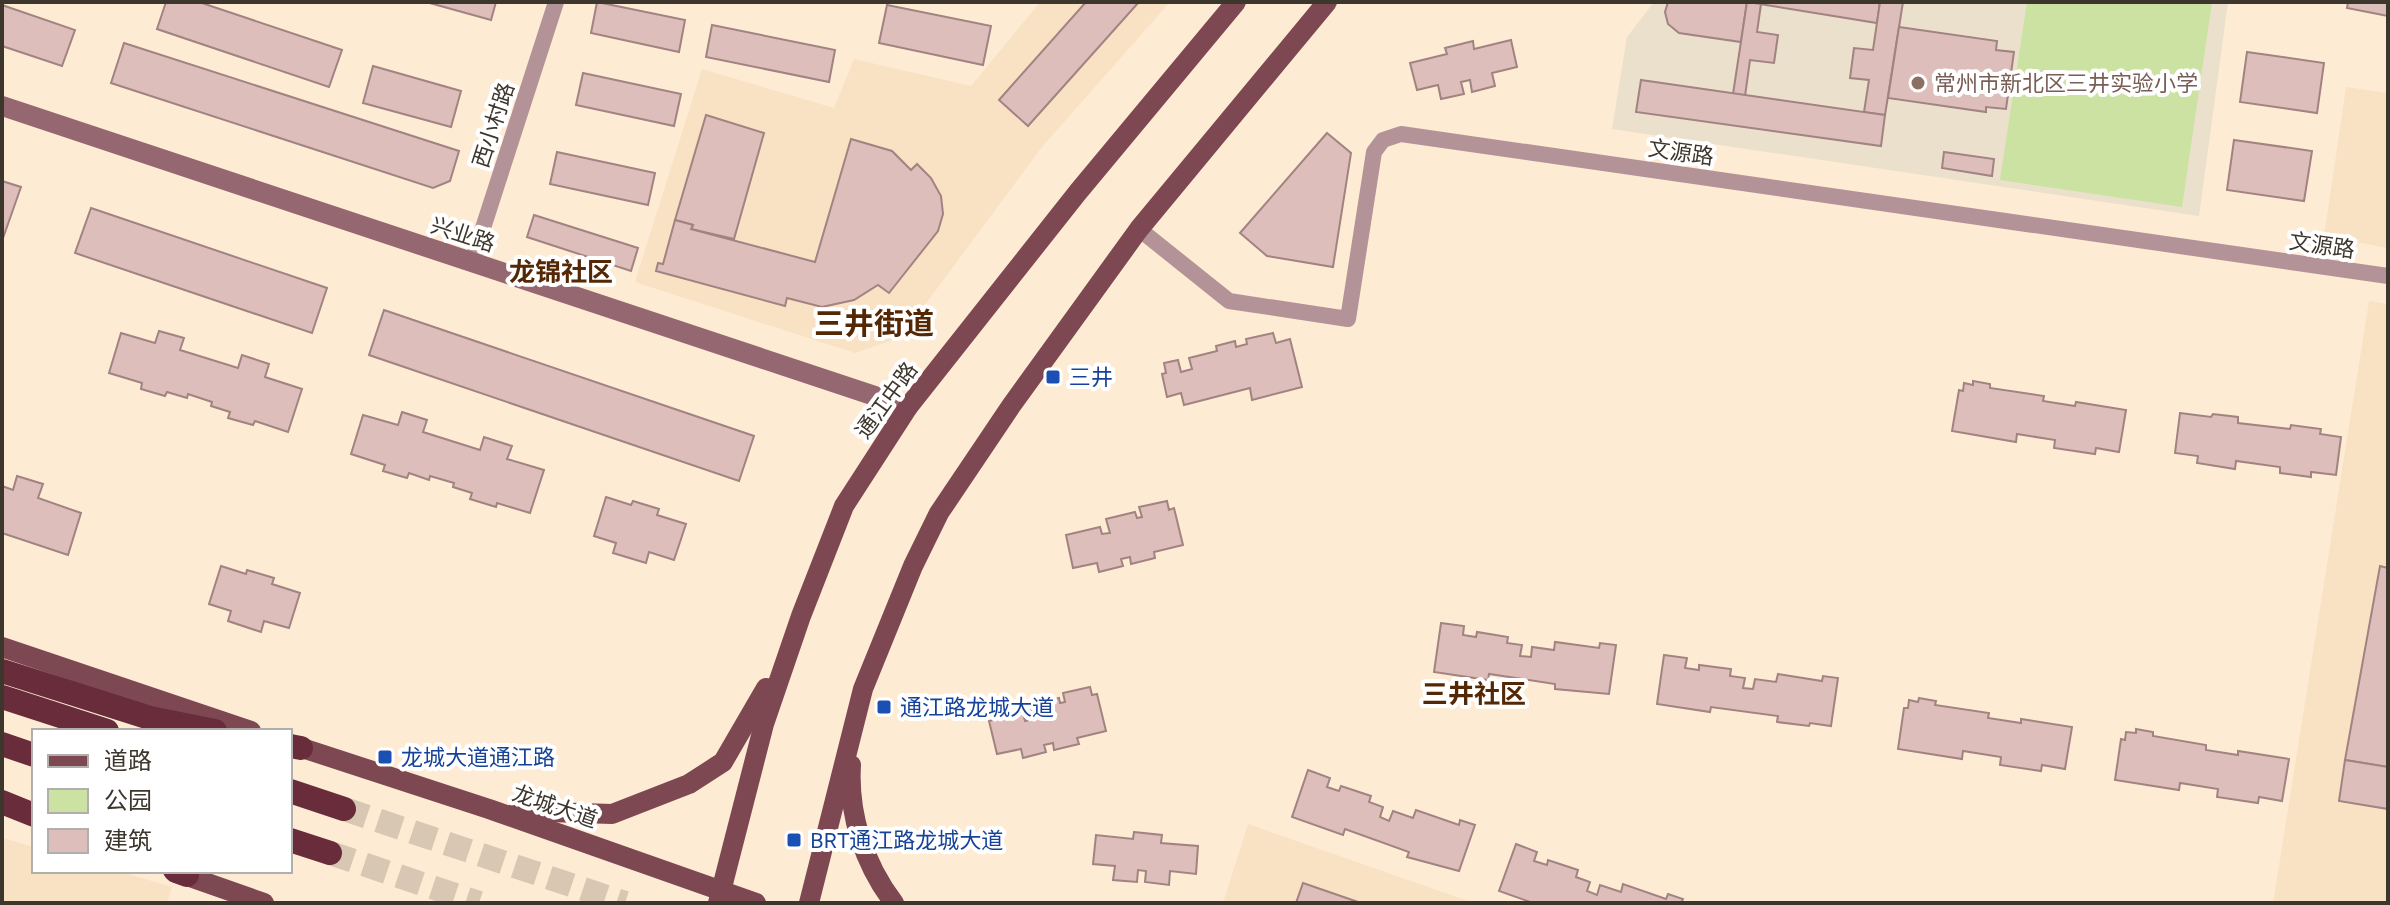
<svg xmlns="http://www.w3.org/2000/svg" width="2390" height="905" font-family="Figtree,'Noto Sans SC',sans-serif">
<rect width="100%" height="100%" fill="#feebd4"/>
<!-- built -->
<g fill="#f9e1c4">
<path d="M1040,2H1170L1042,147L901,337L855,353L635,282L702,69L834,108L854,59L971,86Z"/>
<path d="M2346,87L2388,93V248L2324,236Z"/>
<path d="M2369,301L2388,304V903H2273Z"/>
<path d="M1248,824L1474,903H1223Z"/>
<path d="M2,838L34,847V871H118L172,887L167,903H2Z"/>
</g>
<!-- education -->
<path fill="#eae0cb" d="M1654,2H2228L2199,216L1612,129L1627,37Z"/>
<!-- green -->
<path fill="#cbe2a3" d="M2027,2H2212L2182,207L2000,180Z"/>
<!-- building -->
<g fill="#debebb" stroke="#a18381" stroke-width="2">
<path d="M166,2H199L342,50L329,87L157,29Z"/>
<path d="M426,2H496L491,20Z"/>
<path d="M597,2L685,20L679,52L591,33Z"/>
<path d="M1086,2H1139L1028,126L999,100Z"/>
<path d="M1668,2H1747L1741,42L1679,33L1668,24L1665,12Z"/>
<path d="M1747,2H1880L1877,23Z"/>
<path d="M1747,2L1761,4L1757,32L1778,35L1774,63L1750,60L1745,96L1733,94Z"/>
<path d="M1880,2H1903L1885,115L1864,112L1869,80L1850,78L1854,48L1873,50Z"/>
<path d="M2348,2H2388V16L2347,8Z"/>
<path d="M2,5L75,30L62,66L2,46Z"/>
<path d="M887,5L991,26L983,65L879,43Z"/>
<path d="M712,25L835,50L829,82L706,57Z"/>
<path d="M1899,27L1997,41L1996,50L2014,52L2006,109L1986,107V112L1888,98Z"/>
<path d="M1511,40L1517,67L1492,73L1495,86L1472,92L1470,80L1461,82L1464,94L1441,99L1438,85L1417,90L1410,63L1447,54L1445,48L1473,41L1474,49Z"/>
<path d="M124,43L459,151L450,181L433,188L111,83Z"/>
<path d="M2247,52L2324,63L2317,113L2240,102Z"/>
<path d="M373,66L461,91L451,127L363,103Z"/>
<path d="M583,73L681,94L674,126L576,105Z"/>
<path d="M1641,80L1885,115L1881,146L1636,112Z"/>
<path d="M706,115L764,133L734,239L691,229L693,225L675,220Z"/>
<path d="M1327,133L1351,153L1333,267L1267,256L1240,233Z"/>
<path d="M851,139L892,151L911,170L917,164L931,178L941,196L943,214L938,231L889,293L878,285L854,300L822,307L787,298L785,306L656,271L658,263L663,264L675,220L693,225L691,229L815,262Z"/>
<path d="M2234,140L2312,151L2304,201L2227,190Z"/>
<path d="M557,152L655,173L648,205L550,184Z"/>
<path d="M1944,152L1994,159L1992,176L1942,168Z"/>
<path d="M2,181L21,187L2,241Z"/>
<path d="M91,208L327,288L312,333L75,253Z"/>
<path d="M534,215L638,248L631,271L527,237Z"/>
<path d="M384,310L754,436L739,481L369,355Z"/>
<path d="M159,331L184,338L180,350L238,368L242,355L269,364L265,377L302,389L288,432L255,421L253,425L228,418L230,412L211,406L212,402L188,394L187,398L167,392L165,396L141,389L142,383L109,373L121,333L155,343Z"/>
<path d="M1273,333L1276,343L1290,339L1302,387L1252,400L1250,388L1184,405L1181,393L1167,397L1162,374L1166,373L1164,363L1178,360L1181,372L1192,369L1189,358L1217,351L1216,346L1235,341L1236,347L1247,344L1246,339Z"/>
<path d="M1973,381L1990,384V388L2044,396L2043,401L2075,406L2076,402L2126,410L2119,452L2096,448L2095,454L2054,448L2055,440L2017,434L2016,442L1952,431L1959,390L1963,391L1964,383L1973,385Z"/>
<path d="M402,412L427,420L423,432L480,450L484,437L512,446L507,459L544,470L530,513L497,503L496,507L470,499L472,493L453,487L454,483L430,476L429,480L409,473L407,478L383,471L385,465L351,454L363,415L398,425Z"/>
<path d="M2180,413L2211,417L2213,414L2238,417V423L2290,429L2291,425L2321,429L2320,434L2341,437L2336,475L2311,472V477L2280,473V467L2236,461L2235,469L2197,463L2198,456L2175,453Z"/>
<path d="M17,476L43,484L38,498L81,513L68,555L2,533V486L13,490Z"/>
<path d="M606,497L631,505L633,501L659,509L657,515L686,524L674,560L649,552L646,563L613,553L616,543L594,536Z"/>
<path d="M1167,501L1169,510L1174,508L1183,545L1154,552L1155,558L1131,564L1130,557L1121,559L1123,566L1099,572L1097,563L1073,568L1066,535L1100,527L1102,534L1110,533L1106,519L1135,512L1137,518L1142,517L1139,507Z"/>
<path d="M221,566L246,574L247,570L274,578L272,584L300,593L289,628L264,621L261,632L228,621L231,611L209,604Z"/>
<path d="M2380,566L2388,568V767L2345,760Z"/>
<path d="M1441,623L1464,626L1463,635L1476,637L1477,632L1508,637L1507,643L1522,645L1520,656L1531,657L1532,647L1554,650L1555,642L1599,648L1600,643L1616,645L1609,694L1555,689V684L1489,674L1488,680L1434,672Z"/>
<path d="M1664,655L1687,658L1685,668L1699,670V665L1731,669L1730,676L1745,678L1743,688L1753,689L1755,679L1776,682L1778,674L1822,681L1823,676L1838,678L1831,726L1810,723L1809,726L1777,722L1778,716L1711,707L1710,712L1657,704Z"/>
<path d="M1090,687L1092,695L1097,694L1106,731L1077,738L1079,744L1054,750L1053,743L1044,745L1046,752L1023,758L1021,749L997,754L989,721L1023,713L1025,721L1033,719L1029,704L1059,698L1060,703L1065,702L1063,693Z"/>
<path d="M1919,698L1936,701L1935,705L1989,713L1988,718L2021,723V719L2072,727L2065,769L2042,765L2041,771L2000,765L2001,757L1963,751L1962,759L1898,749L1904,708H1908L1909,700L1918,702Z"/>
<path d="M2136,729L2153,732V736L2206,745V750L2238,755V751L2289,759L2282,801L2259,797L2258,803L2217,797L2218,789L2180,783L2179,790L2115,780L2121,739L2125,740L2126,732L2136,733Z"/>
<path d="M2345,760L2388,767V809L2339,801Z"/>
<path d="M1308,770L1330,778L1327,787L1339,791L1341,786L1371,796L1369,802L1383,807L1380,817L1389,821L1393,811L1413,818L1416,810L1459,825L1460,820L1475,825L1459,871L1407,857L1409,852L1345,829L1343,835L1292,817Z"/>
<path d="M1134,832L1162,835L1161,843L1198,846L1196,874L1170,871L1169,885L1145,882L1146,871L1138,870L1137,882L1113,880L1115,866L1093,864L1096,835L1133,839Z"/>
<path d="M1516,844L1537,852L1534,861L1547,865L1548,860L1578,870L1576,877L1590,882L1587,891L1597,895L1600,885L1621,892L1623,884L1666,899L1668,894L1683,899L1681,903H1533L1499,891Z"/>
<path d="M1303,883L1361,903H1296Z"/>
</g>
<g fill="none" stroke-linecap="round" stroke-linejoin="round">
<!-- highway-tunnel -->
<g stroke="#d7c7b3" stroke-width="24" stroke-dasharray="24 12" stroke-linecap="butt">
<path d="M344,809L625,903"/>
<path d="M330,853L479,903"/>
</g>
<!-- street -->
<g stroke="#b39398" stroke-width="16">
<path d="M1139,229L1229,301L1348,319L1374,152L1383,140L1401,134L2388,276"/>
<path d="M472,262L556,2"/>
</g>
<!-- secondary -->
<path stroke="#956770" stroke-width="20" d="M2,106L908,407"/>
<!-- primary -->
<g stroke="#7e4853" stroke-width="20">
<path d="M2,647L251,731"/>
<path d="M290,744L489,809L756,903"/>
<path d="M851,765C848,814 864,864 894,903"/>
<path d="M517,811L612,814L689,784L723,762L766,688"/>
<path d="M173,871L264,903"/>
<path d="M718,903L764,724L801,616L844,506L908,407L1078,192L1236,2"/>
<path d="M809,903L863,689L913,566L939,513L1011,406L1139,229L1327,2"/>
</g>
<!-- highway -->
<g stroke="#692c3b" stroke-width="24">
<path d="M2,671L150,718L215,731"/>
<path d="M2,697L107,731"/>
<path d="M2,744L34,755"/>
<path d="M290,746L301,748"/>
<path d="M290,791L344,809"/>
<path d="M2,802L34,815"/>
<path d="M290,840L330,853"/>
<path d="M176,871L187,875"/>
</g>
</g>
<!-- markers -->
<circle fill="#8d6e63" stroke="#fff" stroke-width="3" cx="1918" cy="83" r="8"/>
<g fill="#1a4fb4" stroke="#fff" stroke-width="3">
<rect x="1045" y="369" width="16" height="16" rx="4"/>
<rect x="876" y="699" width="16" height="16" rx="4"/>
<rect x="377" y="749" width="16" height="16" rx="4"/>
<rect x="786" y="832" width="16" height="16" rx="4"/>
</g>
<g text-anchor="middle" stroke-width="8" stroke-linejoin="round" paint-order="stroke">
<!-- education labels -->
<g font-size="22" fill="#785e54" stroke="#fff" text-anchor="start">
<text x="1934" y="91">常州市新北区三井实验小学</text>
</g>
<!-- street labels -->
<g font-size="22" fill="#3d362d" stroke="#fff">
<text transform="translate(493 125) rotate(-72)" y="8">西小村路</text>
<text transform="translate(1681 152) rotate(8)" y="8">文源路</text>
<text transform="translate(463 234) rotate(18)" y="8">兴业路</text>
<text transform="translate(2322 245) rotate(8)" y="8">文源路</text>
<text transform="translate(886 400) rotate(-54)" y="8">通江中路</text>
<text transform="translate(555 806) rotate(19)" y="8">龙城大道</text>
</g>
<!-- transit labels -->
<g font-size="22" fill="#164399" stroke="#fff" text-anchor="start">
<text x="1069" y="385">三井</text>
<text x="900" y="715">通江路龙城大道</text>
<text x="401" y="765">龙城大道通江路</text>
<text x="810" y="848">BRT通江路龙城大道</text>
</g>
<!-- quarter labels -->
<g font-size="26" font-weight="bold" fill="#552805" stroke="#fff">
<text x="561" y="281">龙锦社区</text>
<text x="1474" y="703">三井社区</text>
</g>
<!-- district labels -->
<g font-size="30" font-weight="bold" fill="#552805" stroke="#fff">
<text x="874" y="334">三井街道</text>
</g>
</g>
<!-- border -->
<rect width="2390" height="905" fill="none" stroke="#3d362d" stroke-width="8"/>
<!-- legend -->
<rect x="32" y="729" width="260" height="144" fill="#ffffff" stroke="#b1afab" stroke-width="2"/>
<rect x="48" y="755" width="40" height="12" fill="#7e4853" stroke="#b1afab" stroke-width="2"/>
<text x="104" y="769" font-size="24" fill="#3d362d">道路</text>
<rect x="48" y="789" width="40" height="24" fill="#cbe2a3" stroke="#b1afab" stroke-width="2"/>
<text x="104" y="809" font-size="24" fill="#3d362d">公园</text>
<rect x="48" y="829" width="40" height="24" fill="#debebb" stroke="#b1afab" stroke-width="2"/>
<text x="104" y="849" font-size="24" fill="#3d362d">建筑</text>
</svg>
